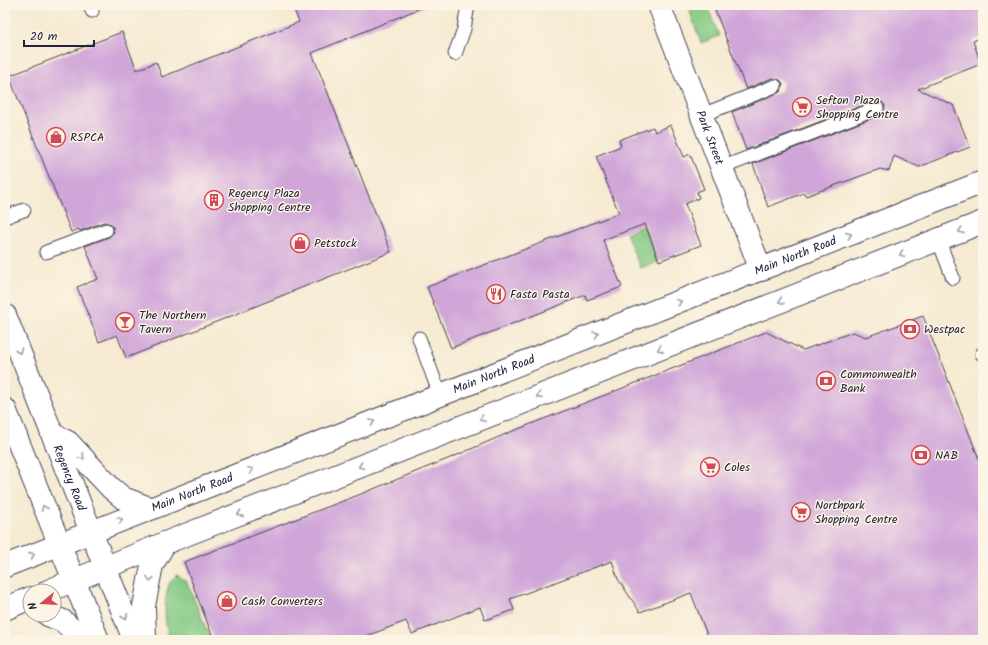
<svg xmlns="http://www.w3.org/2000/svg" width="988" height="645" font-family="Kalam,sans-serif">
<rect width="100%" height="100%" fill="#fcf5e5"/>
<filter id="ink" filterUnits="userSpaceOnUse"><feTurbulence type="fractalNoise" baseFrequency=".025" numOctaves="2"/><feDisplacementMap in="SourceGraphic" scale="8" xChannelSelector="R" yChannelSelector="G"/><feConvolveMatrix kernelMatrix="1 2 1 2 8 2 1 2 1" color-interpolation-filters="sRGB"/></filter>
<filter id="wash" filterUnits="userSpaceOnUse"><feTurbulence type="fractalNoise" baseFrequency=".012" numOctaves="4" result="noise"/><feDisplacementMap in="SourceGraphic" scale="16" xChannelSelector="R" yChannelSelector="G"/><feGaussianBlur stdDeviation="0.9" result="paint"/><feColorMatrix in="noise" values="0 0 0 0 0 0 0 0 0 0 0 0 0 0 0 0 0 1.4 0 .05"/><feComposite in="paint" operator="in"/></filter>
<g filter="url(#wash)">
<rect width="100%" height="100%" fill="#f6ead2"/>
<!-- green -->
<g fill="#85ca84" stroke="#547660">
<path d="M693,5H707L719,36L701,43L690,12Z"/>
<path d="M644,226L658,262L640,268L626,233Z"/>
<path d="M177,575L187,582L211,640H170C164,625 163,597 170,582C172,580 175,577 177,575Z"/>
</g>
<g id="blocks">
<!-- building -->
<g fill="#d0a6d9">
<path d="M292,5H428L312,53L391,252L126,358L117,335L99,342L77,287L98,279L85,246L109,237L114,232L113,227L111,224L104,222L80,231L79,229L71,232L9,76L122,32L137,70L156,62L162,77L299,22Z"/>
<path d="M713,5H983V37L973,41L981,64L918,89L953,105L970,147L919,167L894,156L889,171L880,169L806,196L804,193L768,207L753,164L880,115L883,113L885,106L882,102L874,101L746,150L732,112L778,93L781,91L783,83L780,80L772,78L746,89Z"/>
<path d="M671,125L684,157L690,154L704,189L697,192L699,198L685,204L701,245L659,261L645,224L603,240L622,287L587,300L585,295L451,348L427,287L619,213L596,156L621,146L619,140L653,127L655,132Z"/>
<path d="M923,316L983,469V640H709L691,593L640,612L618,579L612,561L510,599L514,610L485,620L480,607L412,634L406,621L356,640H214L184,562L356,496L455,456L508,433L766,332L803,350L853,332L866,337Z"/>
</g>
</g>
</g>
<g filter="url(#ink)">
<use href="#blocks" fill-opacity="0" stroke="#424052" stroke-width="1"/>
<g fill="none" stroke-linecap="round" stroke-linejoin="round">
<!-- service casing -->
<g stroke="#424052" stroke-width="15">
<g id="service">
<path d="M90,5L92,11"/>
<path d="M455,54L464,29L468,5"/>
<path d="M702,115L775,86"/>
<path d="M721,168L877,108"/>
<path d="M5,217L24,210"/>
<path d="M938,239L953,278"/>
<path d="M46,252L106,230"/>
<path d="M419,338L440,395"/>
<path d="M982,354L983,353"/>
</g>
</g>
<!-- minor casing -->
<g stroke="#424052" stroke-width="24">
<g id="minor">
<path id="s1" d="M659,5L761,270"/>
</g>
</g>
<!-- secondary casing -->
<g stroke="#424052" stroke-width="24">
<g id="secondary">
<path id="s2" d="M5,315L134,640"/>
<path d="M5,409L98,640"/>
<path d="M145,640L144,606L152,565L165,543"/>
</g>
</g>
<!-- trunk casing -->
<g stroke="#424052" stroke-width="24">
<g id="trunk">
<path d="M52,434L68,442L111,488L123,498L149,508"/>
<path id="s3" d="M5,566L983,182"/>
<path d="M48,591L165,543L983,222"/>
<path d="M5,609L30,598"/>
<path d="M48,615L63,621L83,640"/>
</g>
</g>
<!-- service -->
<use href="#service" stroke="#fff" stroke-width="13"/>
<!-- minor -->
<use href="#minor" stroke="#fff" stroke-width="22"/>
<!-- secondary -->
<use href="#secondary" stroke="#fff" stroke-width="22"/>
<!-- trunk -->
<use href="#trunk" stroke="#fff" stroke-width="22"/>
</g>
<!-- one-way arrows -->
<defs><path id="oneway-chevron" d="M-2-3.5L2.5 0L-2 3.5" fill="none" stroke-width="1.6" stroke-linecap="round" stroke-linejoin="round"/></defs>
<g stroke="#9c9ca7">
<use href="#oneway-chevron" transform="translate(961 231) rotate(159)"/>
<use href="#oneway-chevron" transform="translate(849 235) rotate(-21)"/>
<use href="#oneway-chevron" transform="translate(902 254) rotate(158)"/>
<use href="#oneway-chevron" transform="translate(781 301) rotate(159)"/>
<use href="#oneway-chevron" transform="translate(679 302) rotate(-21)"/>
<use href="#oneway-chevron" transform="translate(596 334) rotate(-22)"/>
<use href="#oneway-chevron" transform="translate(660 349) rotate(159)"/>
<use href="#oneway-chevron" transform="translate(19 351) rotate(68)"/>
<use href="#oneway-chevron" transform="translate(539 396) rotate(159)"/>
<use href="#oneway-chevron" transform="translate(482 419) rotate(159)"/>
<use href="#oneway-chevron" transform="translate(372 422) rotate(-22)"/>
<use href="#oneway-chevron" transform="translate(82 457) rotate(46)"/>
<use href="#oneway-chevron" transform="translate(361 466) rotate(159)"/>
<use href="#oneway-chevron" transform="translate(251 470) rotate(-21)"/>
<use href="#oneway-chevron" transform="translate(44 508) rotate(-112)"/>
<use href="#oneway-chevron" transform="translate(240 514) rotate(159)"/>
<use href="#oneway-chevron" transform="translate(120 520) rotate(-21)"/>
<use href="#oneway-chevron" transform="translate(32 555) rotate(-22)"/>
<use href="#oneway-chevron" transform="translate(150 579) rotate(101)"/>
<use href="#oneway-chevron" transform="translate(125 617) rotate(68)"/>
</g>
</g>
<!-- icons -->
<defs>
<g id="supermarket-ring" transform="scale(1)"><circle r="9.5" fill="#fcf5e5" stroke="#d1495b" stroke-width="1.5"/><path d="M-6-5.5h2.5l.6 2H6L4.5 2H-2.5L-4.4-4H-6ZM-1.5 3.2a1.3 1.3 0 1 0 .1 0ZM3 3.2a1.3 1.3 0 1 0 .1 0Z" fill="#d1495b"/></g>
<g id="shop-ring" transform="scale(1)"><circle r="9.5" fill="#fcf5e5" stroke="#d1495b" stroke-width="1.5"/><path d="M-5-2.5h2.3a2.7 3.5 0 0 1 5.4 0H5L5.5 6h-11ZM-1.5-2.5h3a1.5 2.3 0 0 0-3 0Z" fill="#d1495b"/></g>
<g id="building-ring" transform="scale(1)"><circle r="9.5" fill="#fcf5e5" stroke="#d1495b" stroke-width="1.5"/><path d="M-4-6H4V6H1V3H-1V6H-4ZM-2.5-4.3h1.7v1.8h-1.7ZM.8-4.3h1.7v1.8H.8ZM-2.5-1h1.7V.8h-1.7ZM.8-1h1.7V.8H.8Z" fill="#d1495b"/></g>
<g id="restaurant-ring" transform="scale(1)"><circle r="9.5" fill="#fcf5e5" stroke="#d1495b" stroke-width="1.5"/><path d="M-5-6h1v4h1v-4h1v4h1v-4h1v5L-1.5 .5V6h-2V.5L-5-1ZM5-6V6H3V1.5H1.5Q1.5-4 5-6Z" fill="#d1495b"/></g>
<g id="bar-ring" transform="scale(1)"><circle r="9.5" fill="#fcf5e5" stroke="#d1495b" stroke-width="1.5"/><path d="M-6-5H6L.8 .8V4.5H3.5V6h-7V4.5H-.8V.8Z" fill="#d1495b"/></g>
<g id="bank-ring" transform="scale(1)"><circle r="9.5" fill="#fcf5e5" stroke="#d1495b" stroke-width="1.5"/><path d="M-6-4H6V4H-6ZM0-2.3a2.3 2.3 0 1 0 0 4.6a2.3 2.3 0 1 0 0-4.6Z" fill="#d1495b"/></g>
</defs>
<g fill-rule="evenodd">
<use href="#supermarket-ring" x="802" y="107"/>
<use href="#shop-ring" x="56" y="137"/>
<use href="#building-ring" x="214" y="200"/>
<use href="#shop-ring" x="300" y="243"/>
<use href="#restaurant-ring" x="496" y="294"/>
<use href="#bar-ring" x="125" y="322"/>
<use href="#bank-ring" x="910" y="329"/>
<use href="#bank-ring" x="826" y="381"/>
<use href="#bank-ring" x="921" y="455"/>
<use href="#supermarket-ring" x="710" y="467"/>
<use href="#supermarket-ring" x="801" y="512"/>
<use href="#shop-ring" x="227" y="601"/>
</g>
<g text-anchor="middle" stroke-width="3" stroke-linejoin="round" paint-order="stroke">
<!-- poi labels -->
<g font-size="12" fill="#22223b" stroke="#fcf5e5" text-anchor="start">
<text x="816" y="104">Sefton Plaza<tspan x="816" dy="14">Shopping Centre</tspan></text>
<text x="70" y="141">RSPCA</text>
<text x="228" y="197">Regency Plaza<tspan x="228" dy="14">Shopping Centre</tspan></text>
<text x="314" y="247">Petstock</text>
<text x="510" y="298">Fasta Pasta</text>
<text x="139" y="319">The Northern<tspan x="139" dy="14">Tavern</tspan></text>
<text x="924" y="333">Westpac</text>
<text x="840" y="378">Commonwealth<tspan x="840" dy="14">Bank</tspan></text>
<text x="935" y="459">NAB</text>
<text x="724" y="471">Coles</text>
<text x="815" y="509">Northpark<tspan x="815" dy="14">Shopping Centre</tspan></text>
<text x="241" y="605">Cash Converters</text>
</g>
<!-- street labels -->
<g font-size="12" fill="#22223b" stroke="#fcf5e5">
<text dy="4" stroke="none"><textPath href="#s1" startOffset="142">Park Street</textPath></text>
<text dy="4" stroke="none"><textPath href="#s3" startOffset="849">Main North Road</textPath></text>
<text dy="4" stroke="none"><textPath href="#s3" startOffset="525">Main North Road</textPath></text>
<text dy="4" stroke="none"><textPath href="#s2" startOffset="175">Regency Road</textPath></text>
<text dy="4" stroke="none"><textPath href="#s3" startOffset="201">Main North Road</textPath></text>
</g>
</g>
<!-- margin -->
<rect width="988" height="645" fill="none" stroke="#fcf5e5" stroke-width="20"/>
<!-- north arrow -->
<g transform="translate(42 603) rotate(252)"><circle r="19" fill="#fcf5e5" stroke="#a5a1a1"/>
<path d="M0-3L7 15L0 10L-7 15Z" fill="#d1495b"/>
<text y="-6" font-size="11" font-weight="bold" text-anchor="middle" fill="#22223b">N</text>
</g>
<!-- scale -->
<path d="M24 40v6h70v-6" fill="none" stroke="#22223b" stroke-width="2"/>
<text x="30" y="40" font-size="12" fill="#22223b" stroke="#fcf5e5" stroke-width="3" paint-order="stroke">20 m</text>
</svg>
